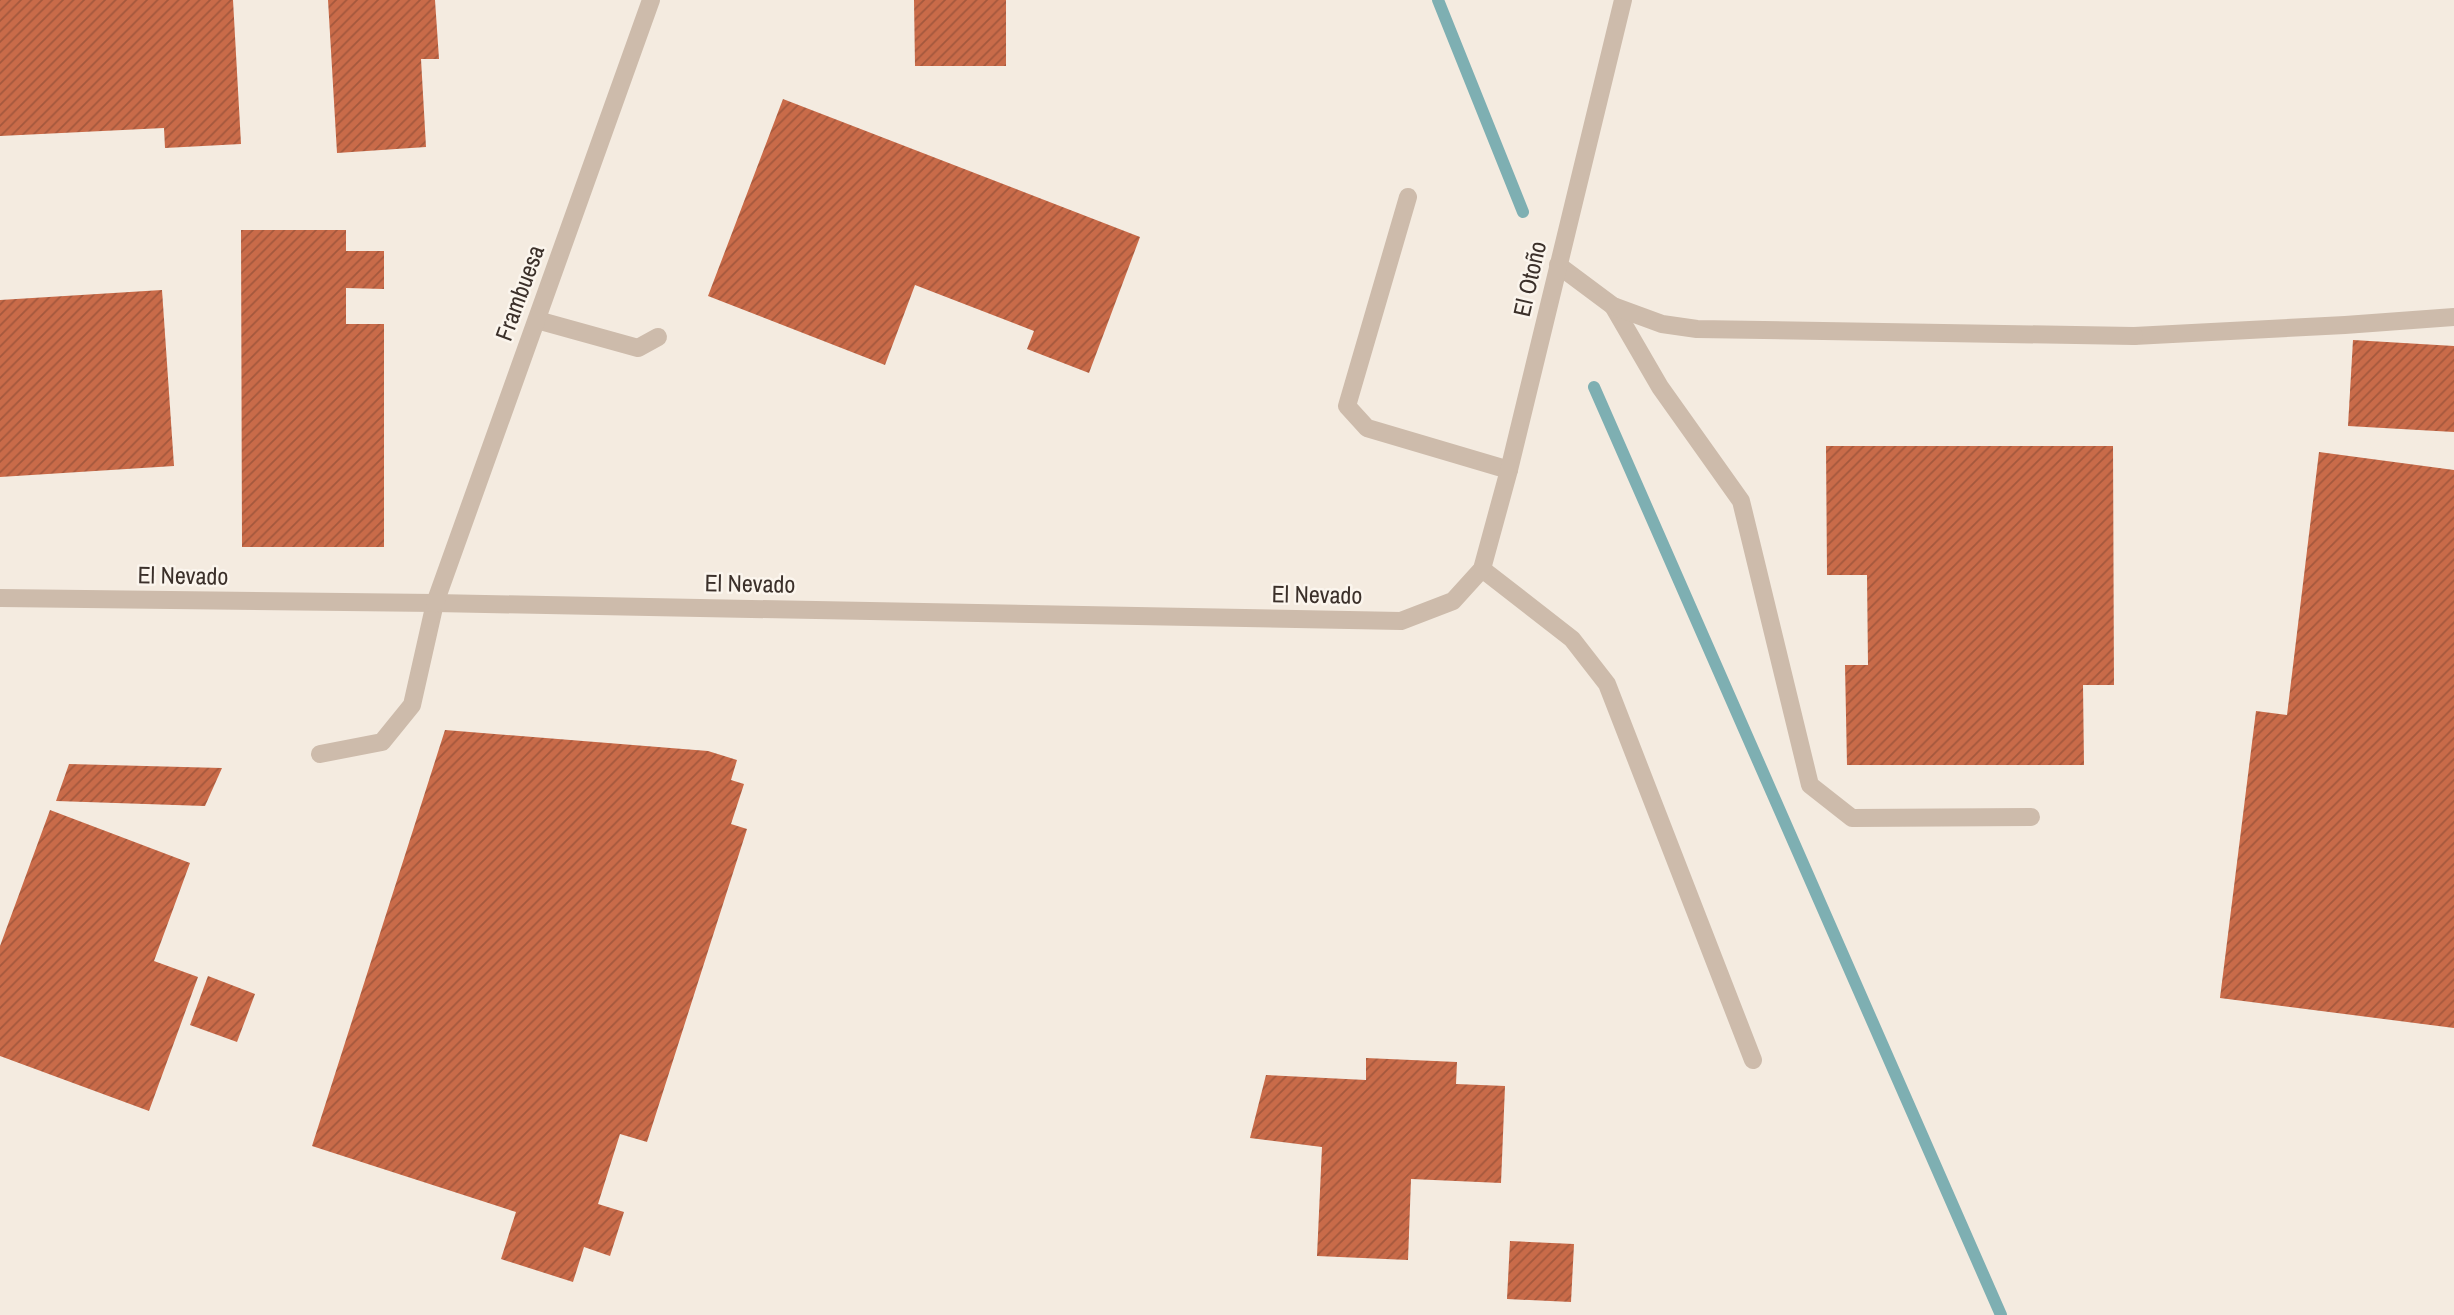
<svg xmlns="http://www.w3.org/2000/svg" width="2454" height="1315" font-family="'Archivo Narrow',sans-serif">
<defs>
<pattern id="building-hatch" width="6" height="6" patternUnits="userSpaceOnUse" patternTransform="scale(1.75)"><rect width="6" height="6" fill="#c96b49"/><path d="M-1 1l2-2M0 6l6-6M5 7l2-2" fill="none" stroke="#a4583d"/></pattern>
</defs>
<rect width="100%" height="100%" fill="#f4ebe0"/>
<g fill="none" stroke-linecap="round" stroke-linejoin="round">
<!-- stream -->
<g stroke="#7eafb2" stroke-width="12">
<path d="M1438,0L1523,212"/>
<path d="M1594,387L2001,1315"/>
</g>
</g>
<!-- building -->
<g fill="url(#building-hatch)">
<path d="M0,0H233L241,144L165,148L164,128L0,136Z"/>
<path d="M328,0H435L439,59H421L426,147L337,153Z"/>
<path d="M914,0H1006V66H915Z"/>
<path d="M783,99L1140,237L1089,373L1027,349L1034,331L915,285L885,365L708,296Z"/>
<path d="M241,230H346V251H384V289L346,288V324H384V547H242Z"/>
<path d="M162,290L174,466L0,477V300Z"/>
<path d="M2353,340L2454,346V432L2348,426Z"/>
<path d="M1826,446H2113L2114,685H2083L2084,765H1847L1845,665H1868L1867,575H1827Z"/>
<path d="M2319,452L2454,470V1028L2220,998L2256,711L2287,715Z"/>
<path d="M445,730L708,751L737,760L731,780L744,784L731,824L747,829L647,1142L620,1134L598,1204L624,1212L610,1256L584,1247L573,1282L501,1259L516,1212L312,1146Z"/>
<path d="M69,764L222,768L205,806L56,801Z"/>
<path d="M50,810L190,863L154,961L198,977L149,1111L0,1056V946Z"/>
<path d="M208,976L255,994L237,1042L190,1025Z"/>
<path d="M1366,1058L1457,1062L1456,1084L1505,1086L1501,1183L1411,1179L1408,1260L1317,1256L1322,1147L1250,1138L1266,1075L1366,1080Z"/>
<path d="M1510,1241L1574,1244L1571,1302L1507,1299Z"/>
</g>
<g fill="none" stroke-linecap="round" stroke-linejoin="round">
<!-- service -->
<g stroke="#cdbbab" stroke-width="18">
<path d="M1408,197L1347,406L1367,428L1509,470"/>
<path d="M1613,306L1660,387L1741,501L1810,785L1852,818L2031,817"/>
<path d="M537,320L638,348L658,337"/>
<path d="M2134,336L2345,325L2454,317"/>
<path d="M1482,569L1572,639L1607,684L1753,1060"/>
<path d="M320,754L382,742L412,705L435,603"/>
</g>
<!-- minor -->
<g stroke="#cdbbab" stroke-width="18">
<path d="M1558,265L1613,306L1662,324L1697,329L2134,336"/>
<path d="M0,598L435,603L1401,621L1453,601L1482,569L1509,470L1623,0"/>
<path d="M435,603L651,0"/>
</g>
</g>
<g text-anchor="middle" stroke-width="5" stroke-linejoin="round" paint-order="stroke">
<!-- street labels -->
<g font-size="24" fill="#3b302a" stroke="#fbf5ed">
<text transform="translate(1530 279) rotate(-77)" y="8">El Otoño</text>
<text transform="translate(520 293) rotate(-70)" y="8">Frambuesa</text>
<text transform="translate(183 576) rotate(1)" y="8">El Nevado</text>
<text transform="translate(750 584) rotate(1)" y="8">El Nevado</text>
<text transform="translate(1317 595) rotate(1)" y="8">El Nevado</text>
</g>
</g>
</svg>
